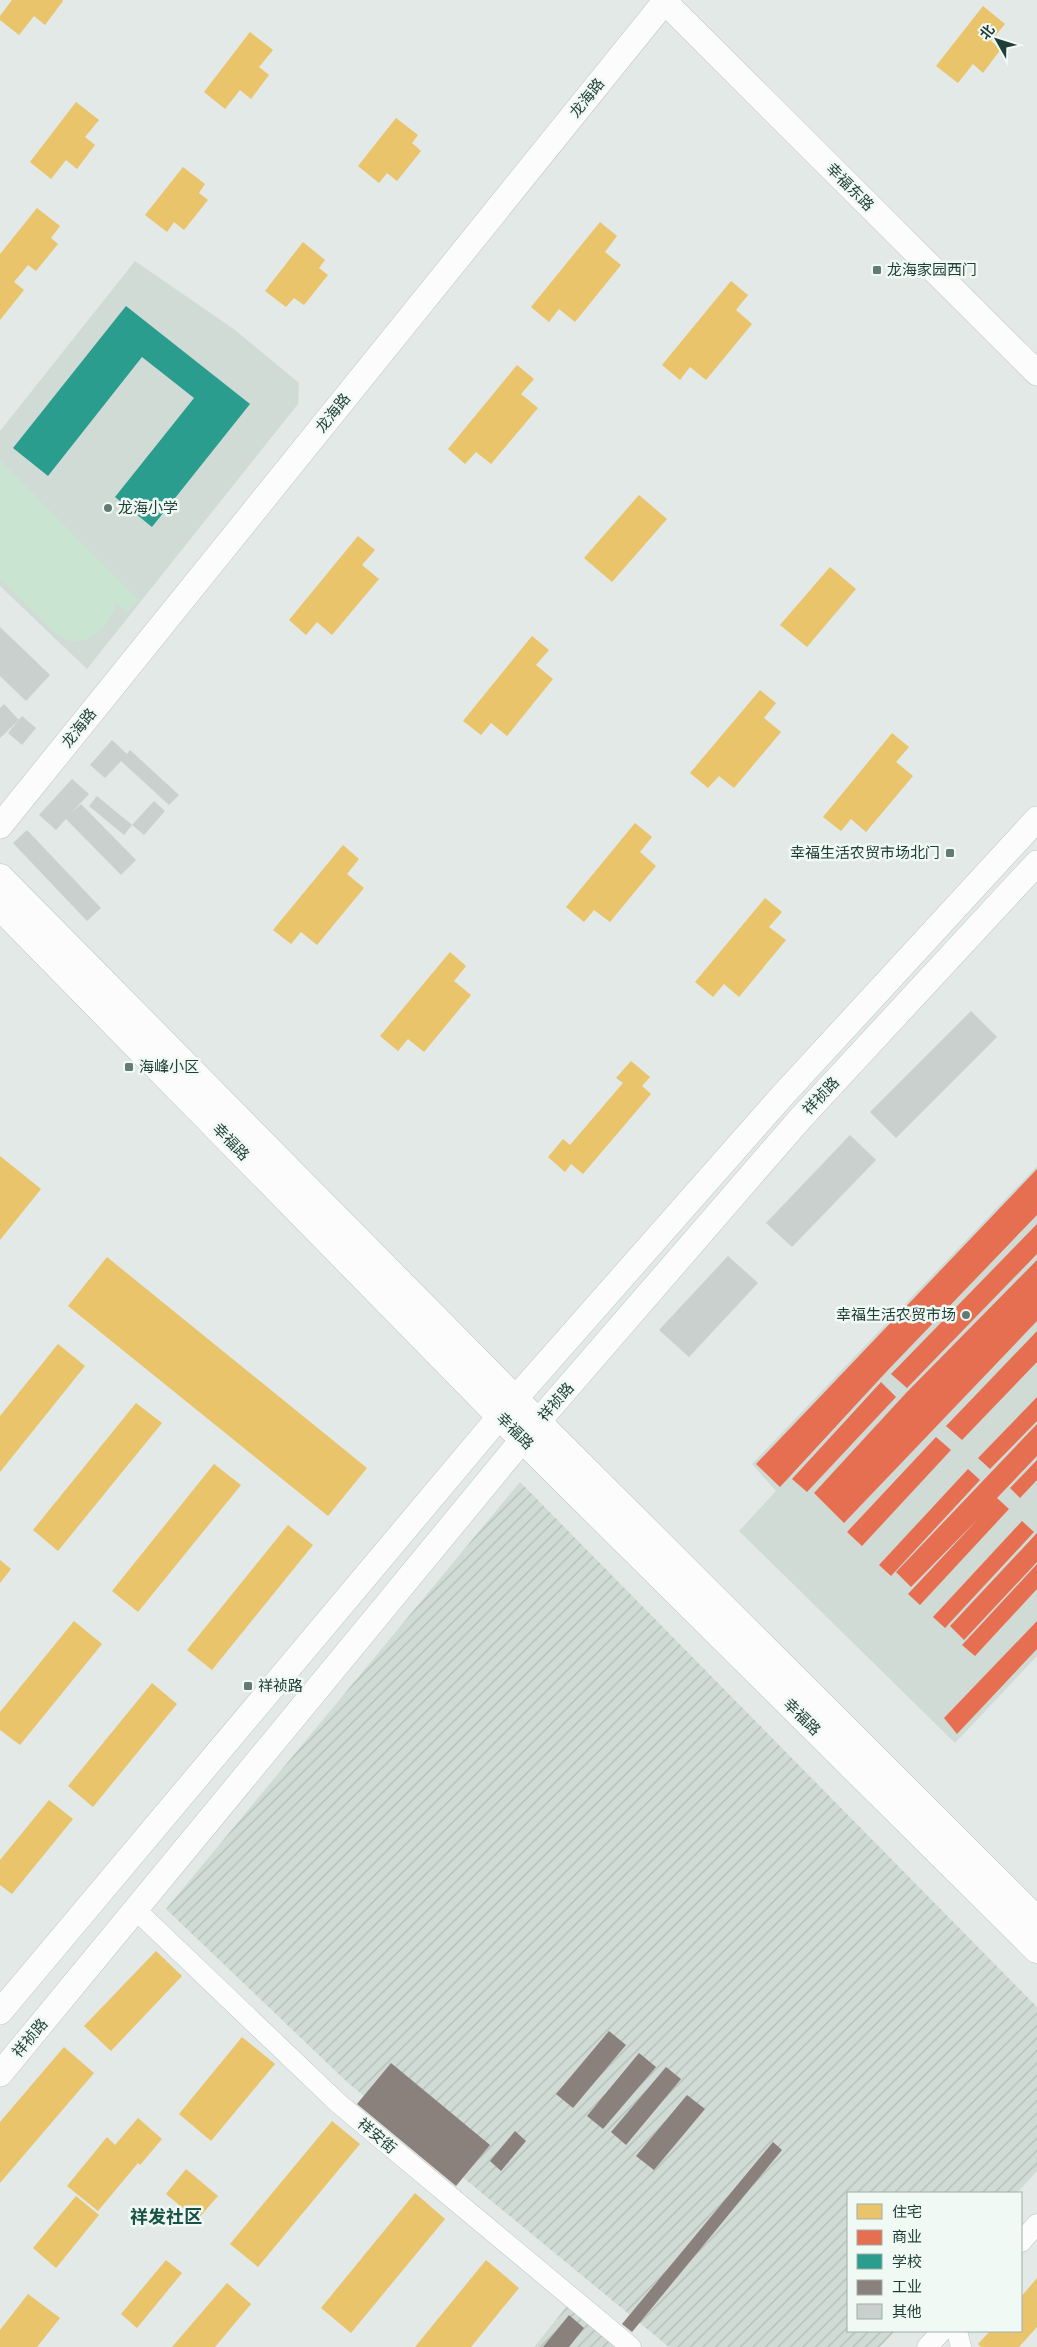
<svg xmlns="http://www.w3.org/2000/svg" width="1037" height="2347" font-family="'Nunito Sans','Noto Sans SC',sans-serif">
<defs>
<pattern id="industrial-furrows" width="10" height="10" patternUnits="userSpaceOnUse" patternTransform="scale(1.25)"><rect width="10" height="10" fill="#d0dbd6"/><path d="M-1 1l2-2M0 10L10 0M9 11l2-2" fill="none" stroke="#b2bdb8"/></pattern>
</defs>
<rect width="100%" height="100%" fill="#e3e9e6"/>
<!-- built -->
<g fill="#d0dbd6">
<path d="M135,261L235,330L299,383L298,404L87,669L0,586V431Z"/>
<path d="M1037,1166V1656L955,1743L739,1531L776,1491L752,1464Z"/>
</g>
<!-- industrial -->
<g fill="url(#industrial-furrows)">
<path d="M520,1482L1037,2007V2171L1017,2193H848V2331H895L880,2347H669L347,2082L166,1909Z"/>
<path d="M567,2306L616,2347H534Z"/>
</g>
<!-- park -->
<path fill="#cae4d2" d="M0,460L138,600L127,612L116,604C109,627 85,653 58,635C52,631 47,624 42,619C28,606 14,592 0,578Z"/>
<!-- homes -->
<g fill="#e9c46a">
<path d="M12,0H62L63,1L45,25L34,16L19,35L0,20V16Z"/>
<path d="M983,6L1005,24L991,41L1001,49L983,73L973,64L958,83L936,66Z"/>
<path d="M250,32L273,50L259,67L269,75L251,99L240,90L225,109L204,92Z"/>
<path d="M76,102L99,120L85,137L95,145L77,169L66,160L51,179L30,162Z"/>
<path d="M396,118L418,135L412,143L421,151L397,181L387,173L379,183L358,166Z"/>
<path d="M183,167L205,184L199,193L208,200L184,230L174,222L167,232L145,215Z"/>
<path d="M37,208L60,226L51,238L58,244L36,271L28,265L14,282L24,290L0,320V254Z"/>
<path d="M600,222L617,236L605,252L621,265L575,322L559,309L549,322L531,307Z"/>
<path d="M303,242L325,260L319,268L328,275L304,305L294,298L286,307L265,291Z"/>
<path d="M731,281L748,295L736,310L752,324L706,380L690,367L680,380L662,365Z"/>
<path d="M517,365L534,379L521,394L538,408L491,464L476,452L465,464L448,449Z"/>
<path d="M639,495L667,519L612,582L584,558Z"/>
<path d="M358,536L375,550L362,565L379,579L332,635L317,622L306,635L289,620Z"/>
<path d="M830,567L856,589L807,647L780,625Z"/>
<path d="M532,636L549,650L536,665L553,679L507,736L491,723L481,735L463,721Z"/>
<path d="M760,690L776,703L764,718L781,732L734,788L719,776L708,788L690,773Z"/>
<path d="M892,733L909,747L896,762L913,776L866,832L851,819L841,831L823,817Z"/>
<path d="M635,823L652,837L640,852L656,866L610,922L594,910L584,922L566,907Z"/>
<path d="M343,845L359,859L347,874L364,888L317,945L301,932L291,944L273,930Z"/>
<path d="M765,898L782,912L769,927L786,940L739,997L724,984L713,997L695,982Z"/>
<path d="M450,952L466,966L454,981L471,995L424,1052L408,1039L398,1051L380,1036Z"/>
<path d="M631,1061L650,1077L642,1086L651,1094L583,1174L571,1164L565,1172L548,1157L563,1139L570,1145L623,1083L616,1078Z"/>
<path d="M0,1156L41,1189L0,1240Z"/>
<path d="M107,1257L367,1468L328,1516L68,1306Z"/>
<path d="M58,1344L85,1366L0,1472V1416Z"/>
<path d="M136,1403L162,1423L58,1551L33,1530Z"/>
<path d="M214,1464L241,1485L138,1612L112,1591Z"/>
<path d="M288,1525L313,1545L212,1670L187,1650Z"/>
<path d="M0,1560L11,1569L0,1583Z"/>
<path d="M74,1621L102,1644L20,1745L0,1730V1712Z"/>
<path d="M152,1683L177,1704L93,1807L68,1786Z"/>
<path d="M49,1800L73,1819L12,1894L0,1885V1860Z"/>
<path d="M156,1951L182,1976L111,2051L84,2026Z"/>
<path d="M242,2037L275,2064L211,2141L179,2114Z"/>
<path d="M64,2047L94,2073L0,2183V2122Z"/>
<path d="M138,2118L162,2139L140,2165L138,2163L98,2211L67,2186L107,2137L115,2145Z"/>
<path d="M332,2121L360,2144L258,2267L230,2244Z"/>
<path d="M186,2169L218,2196L197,2220L166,2194Z"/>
<path d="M415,2193L445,2219L351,2333L321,2308Z"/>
<path d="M76,2196L99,2215L56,2268L33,2248Z"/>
<path d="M166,2260L182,2273L137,2328L121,2314Z"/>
<path d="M486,2260L519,2288L471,2347H415Z"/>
<path d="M1037,2278V2327L1019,2347H981L978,2344L990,2331H1021V2297Z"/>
<path d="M227,2283L251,2304L215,2347H172Z"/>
<path d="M28,2294L60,2318L37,2347H0V2330Z"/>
</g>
<!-- shops -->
<g fill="#e76f51">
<path d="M1037,1169V1215L888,1370L780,1487L756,1464Z"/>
<path d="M1037,1224V1254L907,1388L891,1374Z"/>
<path d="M1037,1260V1321L844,1523L814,1493L906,1393Z"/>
<path d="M1037,1331V1362L962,1440L946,1426Z"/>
<path d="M881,1382L896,1397L807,1492L792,1479Z"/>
<path d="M1037,1397V1421L990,1469L978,1458Z"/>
<path d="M1037,1424V1456L997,1498L1009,1509L920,1605L908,1594L979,1518L911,1587L896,1572Z"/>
<path d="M936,1437L951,1450L862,1546L847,1532Z"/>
<path d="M1037,1460V1480L1020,1498L1010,1488Z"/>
<path d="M968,1469L980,1480L891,1576L879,1565Z"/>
<path d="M1022,1521L1034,1532L945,1628L933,1617Z"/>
<path d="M1037,1533V1562L964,1640L950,1626Z"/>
<path d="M1037,1564V1589L975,1656L962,1645Z"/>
<path d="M1037,1621V1649L957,1734L944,1718Z"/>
</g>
<!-- schools -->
<path fill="#2a9d8f" d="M126,306L250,404L152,527L115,497L194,398L142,357L48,476L13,448Z"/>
<!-- industry -->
<g fill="#8a817c">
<path d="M609,2031L626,2045L573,2108L556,2094Z"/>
<path d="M639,2053L656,2067L603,2129L587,2116Z"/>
<path d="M391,2063L490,2145L456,2186L357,2104Z"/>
<path d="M666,2067L681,2079L626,2145L611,2132Z"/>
<path d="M687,2095L705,2109L654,2170L636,2156Z"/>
<path d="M515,2131L526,2141L501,2171L490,2161Z"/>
<path d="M773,2142L782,2150L632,2332L622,2324Z"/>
<path d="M569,2315L584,2328L569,2347H543Z"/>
</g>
<!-- building -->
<g fill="#cad0ce">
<path d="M0,627L50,675L26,701L0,676Z"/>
<path d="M4,704L19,720L0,738V708Z"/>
<path d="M22,716L36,728L22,745L8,733Z"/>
<path d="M112,740L127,754L130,750L179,795L169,805L121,761L105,778L90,765Z"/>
<path d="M72,779L89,794L71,813L81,804L136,860L121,875L66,819L56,830L39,815Z"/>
<path d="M97,796L132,825L124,835L89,806Z"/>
<path d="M154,801L165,811L144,835L132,825Z"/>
<path d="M27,830L101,908L87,921L13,843Z"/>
<path d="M971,1011L997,1037L896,1138L870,1112Z"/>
<path d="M850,1135L876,1160L792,1247L766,1223Z"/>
<path d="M728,1256L758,1283L689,1357L659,1330Z"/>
</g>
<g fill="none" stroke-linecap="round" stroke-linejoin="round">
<!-- minor casing -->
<g stroke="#c0c6c3" stroke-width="21">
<g id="minor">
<path d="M136,1910L338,2103L631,2347"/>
<path d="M1021,2242L1037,2224"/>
<path d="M957,2331L961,2347"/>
<path d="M927,2347L942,2331"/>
</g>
</g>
<!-- tertiary casing -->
<g stroke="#c0c6c3" stroke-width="26">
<g id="tertiary">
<path d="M663,0L1037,373"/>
<path d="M0,826L666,0"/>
<path d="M0,2012L500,1416L782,1096L1037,819"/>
<path d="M0,2074L523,1439L799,1120L1037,863"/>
</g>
</g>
<!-- secondary casing -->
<g stroke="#bec7c3" stroke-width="29">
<g id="secondary">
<path d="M0,878L538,1423L1037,1921"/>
<path d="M0,906L523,1439L1037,1949"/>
</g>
</g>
<!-- minor -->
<use href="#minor" stroke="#fbfcfb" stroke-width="20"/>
<!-- tertiary -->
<use href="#tertiary" stroke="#fbfcfb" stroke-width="25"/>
<!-- secondary -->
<use href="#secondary" stroke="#fbfcfb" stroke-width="28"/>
</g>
<!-- markers -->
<g fill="#647a74" stroke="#f1f9f5" stroke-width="2">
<rect x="872" y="265" width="10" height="10" rx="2.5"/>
<circle cx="108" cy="508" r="5"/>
<rect x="945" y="848" width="10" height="10" rx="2.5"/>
<rect x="124" y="1062" width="10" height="10" rx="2.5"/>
<circle cx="966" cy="1315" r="5"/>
<rect x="243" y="1681" width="10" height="10" rx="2.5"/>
</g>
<g text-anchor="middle" stroke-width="5" stroke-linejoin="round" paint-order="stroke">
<!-- street labels -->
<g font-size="15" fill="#1f3e36" stroke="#f1f9f5">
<text transform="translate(587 98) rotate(-51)" y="5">龙海路</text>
<text transform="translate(850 187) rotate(45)" y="5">幸福东路</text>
<text transform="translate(333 413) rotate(-51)" y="5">龙海路</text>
<text transform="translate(79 728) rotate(-51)" y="5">龙海路</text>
<text transform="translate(821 1096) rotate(-47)" y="5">祥祯路</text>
<text transform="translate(231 1142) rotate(46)" y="5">幸福路</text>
<text transform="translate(556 1402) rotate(-49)" y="5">祥祯路</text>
<text transform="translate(515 1431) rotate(45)" y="5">幸福路</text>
<text transform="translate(802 1717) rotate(45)" y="5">幸福路</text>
<text transform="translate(30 2038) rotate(-50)" y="5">祥祯路</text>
<text transform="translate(377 2136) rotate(40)" y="5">祥安街</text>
</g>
<!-- poi labels -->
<g font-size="15" fill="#1f3e36" stroke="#f1f9f5" text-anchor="start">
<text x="887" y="275">龙海家园西门</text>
<text x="118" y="513">龙海小学</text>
<text x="940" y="858" text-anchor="end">幸福生活农贸市场北门</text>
<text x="139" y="1072">海峰小区</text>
<text x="956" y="1320" text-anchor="end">幸福生活农贸市场</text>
<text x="258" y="1691">祥祯路</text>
</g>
<!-- quarter labels -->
<g font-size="18" font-weight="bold" fill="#195244" stroke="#f1f9f5">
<text x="166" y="2223">祥发社区</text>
</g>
</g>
<!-- legend -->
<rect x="847" y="2192" width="175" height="140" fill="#f1f9f5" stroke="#9daea9"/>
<rect x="857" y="2204" width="25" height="15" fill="#e9c46a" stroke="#9daea9"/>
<text x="892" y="2217" font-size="15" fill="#1f3e36">住宅</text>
<rect x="857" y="2230" width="25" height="15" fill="#e76f51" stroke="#9daea9"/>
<text x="892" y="2242" font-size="15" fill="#1f3e36">商业</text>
<rect x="857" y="2254" width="25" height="15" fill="#2a9d8f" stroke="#9daea9"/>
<text x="892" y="2267" font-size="15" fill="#1f3e36">学校</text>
<rect x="857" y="2280" width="25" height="15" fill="#8a817c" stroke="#9daea9"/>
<text x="892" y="2292" font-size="15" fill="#1f3e36">工业</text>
<rect x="857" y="2304" width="25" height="15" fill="#cad0ce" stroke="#9daea9"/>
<text x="892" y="2317" font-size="15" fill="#1f3e36">其他</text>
<!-- north arrow -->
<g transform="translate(997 40) rotate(309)" stroke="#f1f9f5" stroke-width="4" paint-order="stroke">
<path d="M0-4L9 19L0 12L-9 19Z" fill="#1f3e36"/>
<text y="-8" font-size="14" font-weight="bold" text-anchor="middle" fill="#1f3e36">北</text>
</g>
</svg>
